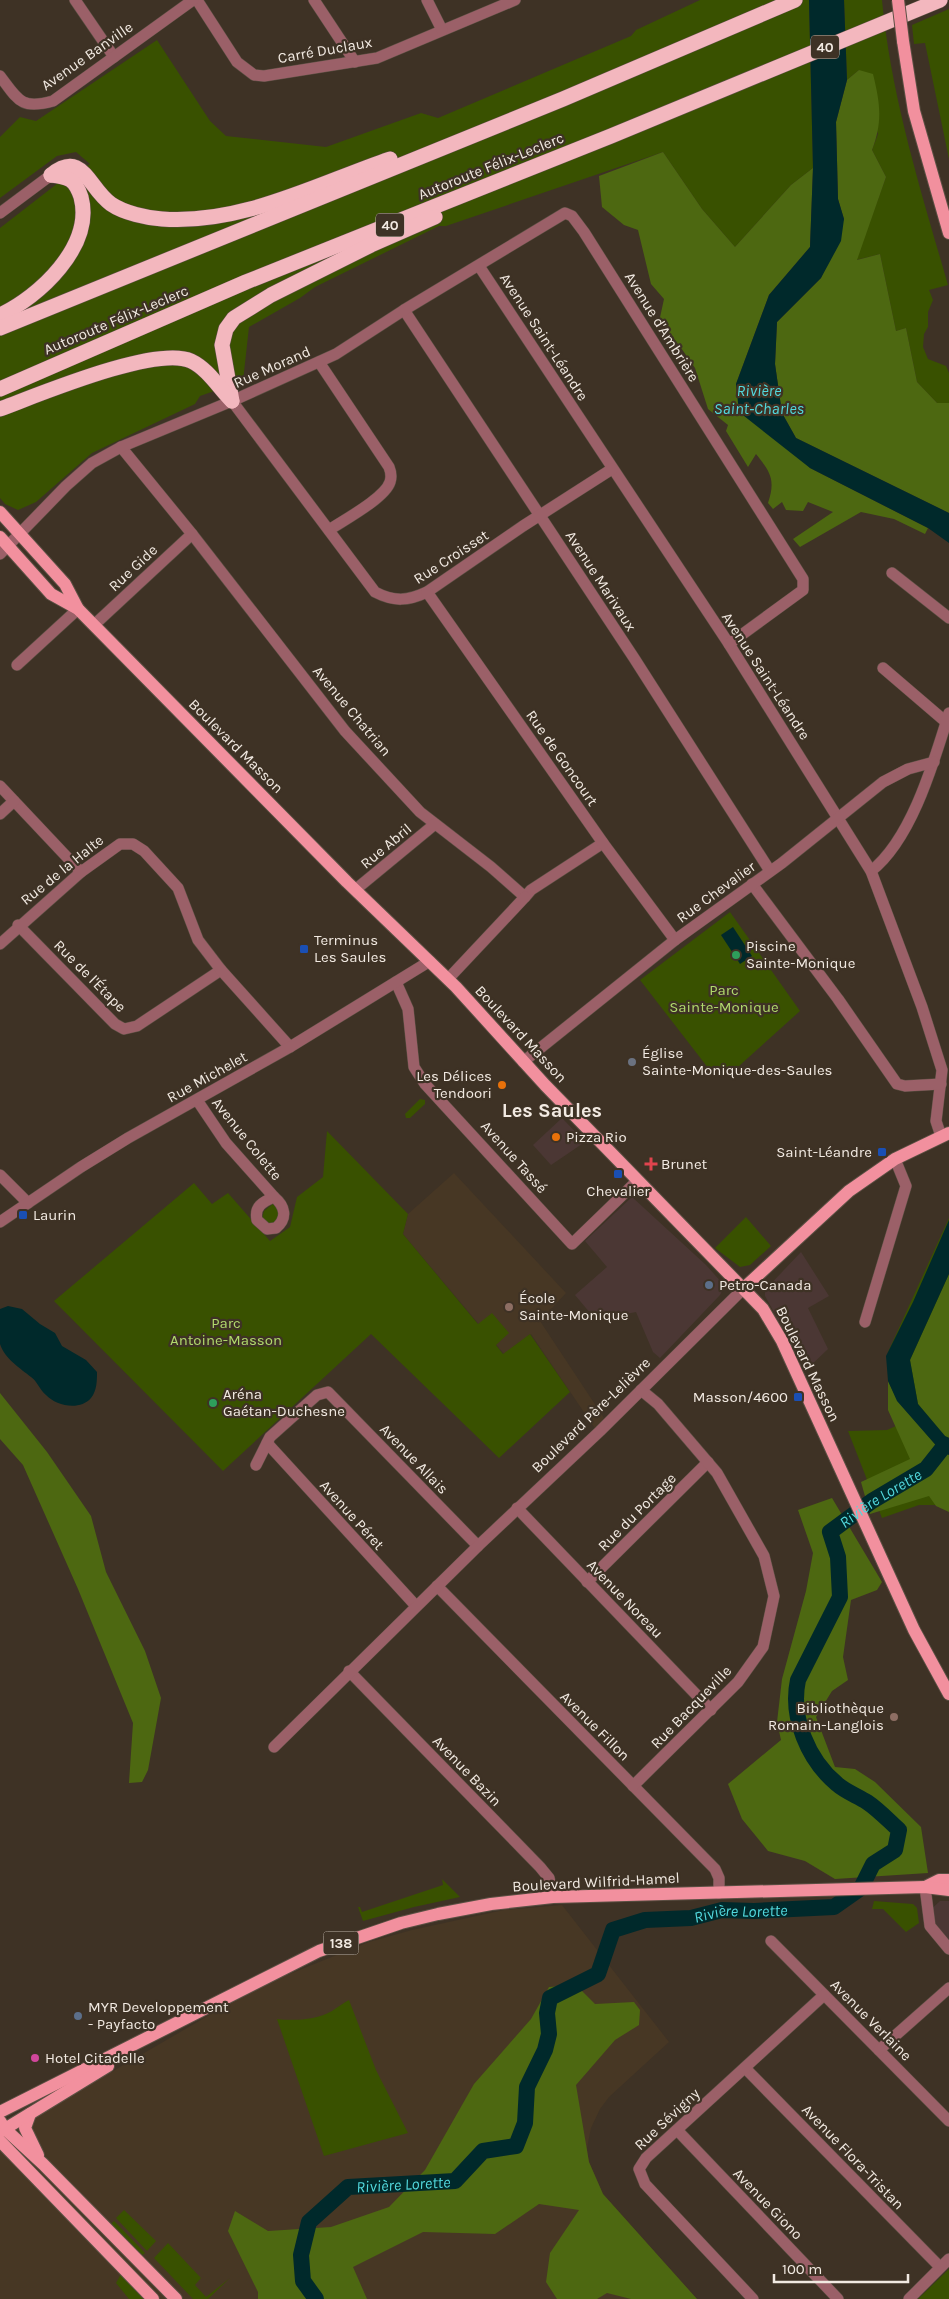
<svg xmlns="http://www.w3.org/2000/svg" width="949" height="2299" font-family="Karla,sans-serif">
<rect width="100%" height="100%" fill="#3e3225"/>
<!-- commercial -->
<g fill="#4b3734">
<path d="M562,1118L585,1142L551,1165L533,1145Z"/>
<path d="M632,1197L706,1265L723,1284V1289L720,1295L660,1358L653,1352L636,1312L596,1320L575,1295L607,1267L585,1241Z"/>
<path d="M801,1252L829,1296L808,1308L828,1349L806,1370L765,1296V1290Z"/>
<path d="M940,1901H949V1943L943,1936L928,1912Z"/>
</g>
<!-- built -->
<g fill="#473724">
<path d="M454,1173L566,1293L540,1321L604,1418L596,1430L531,1334L504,1354L403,1234L408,1214Z"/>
<path d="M562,1905L669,2042L609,2097L600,2109L591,2128L587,2148L589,2162L603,2194L697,2299H0V2137L218,2010L287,1975L369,1942L412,1930L504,1910Z"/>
</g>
<!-- green -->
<g fill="#395100">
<path d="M700,0H809L813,168L791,185L735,247L702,209L663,152L446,226H439L315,287L300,298L249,327L243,381L200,396L195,404L92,453L36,502L18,510L5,504L0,498V228L58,183L90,164L76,152L57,156L0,198V137L20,117L36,121L157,40L210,121L226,136L326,147L421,113L438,118L631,36L636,30Z"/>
<path d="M844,0H882C891,97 921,191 948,285L929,290L933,300L928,312V327L924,334L923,347L928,359L946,366L949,373V403H937L917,382L906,328L896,331L880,254L856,260L886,177L872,150L878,134L859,70L847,80Z"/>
<path d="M949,9V159L925,43L914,44L912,25Z"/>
<path d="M730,912L800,1011L729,1075L718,1076L712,1073L640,980Z"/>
<path d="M420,1099L425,1100V1104L410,1118H406L405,1114Z"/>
<path d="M327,1131L408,1214L403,1234L478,1324L492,1313L509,1333L496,1345L503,1354L530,1334L570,1392L499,1458L371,1334L223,1471L54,1301L194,1183L212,1204L228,1193L270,1241L290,1227L297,1197L323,1177Z"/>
<path d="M275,1202L280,1212L275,1223L268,1224L262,1218L264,1211Z"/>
<path d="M746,1217L771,1246L750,1265L740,1267L715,1248Z"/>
<path d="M949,1218V1509L946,1505H919L882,1518L848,1431L887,1430L896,1426L888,1352Z"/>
<path d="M442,1879L460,1897L414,1907L363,1921L358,1907H360L362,1912L443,1885Z"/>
<path d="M874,1901L913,1904L917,1908L919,1923L906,1932L883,1909H872Z"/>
<path d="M349,2000L376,2070L408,2133L324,2156L277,2019C294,2021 316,2020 332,2011C338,2007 343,2003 349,2000Z"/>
<path d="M124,2210L156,2241L147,2251L116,2218Z"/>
<path d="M114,2221L145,2253L141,2256L111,2224Z"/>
<path d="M168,2243L201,2278L195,2285L206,2297L230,2278L208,2299H193L154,2258Z"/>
<path d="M949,2269V2299H918Z"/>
<path d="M121,2274L142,2295L144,2299H129L116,2283Z"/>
</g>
<!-- forest -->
<g fill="#4d6811">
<path d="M859,70L873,74C880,103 883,121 872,150L886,177L857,260L880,254L896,331L906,328L917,382L937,403H949V513L796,438L782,413L775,364L777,322L821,278L844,219L838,199L836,122L847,80Z"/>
<path d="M663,152L702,209L735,247L791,185L813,168L810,247L769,295L736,384L810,468L928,528L925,534L894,519L861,512L800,547L793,539L833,512L808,502L803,511L786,510L782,502L773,509L768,503C776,479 770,472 756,454L748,467L726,431L728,425L708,409L695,368L679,345L659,322L664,299L651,284L638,230L624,225L602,207L599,176Z"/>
<path d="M949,1274V1438L945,1436L918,1404L910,1360Z"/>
<path d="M888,1381L898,1401L940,1450L949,1455V1512L936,1506L929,1496L870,1514L861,1482L910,1459L888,1410Z"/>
<path d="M0,1393L47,1452L91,1516L106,1572L145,1651L161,1698L148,1770L142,1782L129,1783L133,1723L78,1589L23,1465L0,1439Z"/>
<path d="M832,1498L882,1582L877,1590L851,1600L843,1657L848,1680L832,1691L816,1717L835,1767L855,1769L875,1782L921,1827L928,1873L835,1879L805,1861L768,1851L742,1819L728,1784L781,1740L777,1722L782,1679L806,1591L813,1553L798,1510Z"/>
<path d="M576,1985L595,2004L634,2002L640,2010L639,2025L615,2040L576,2085L589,2162L603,2194L697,2299H631L607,2293L597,2299H557L546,2282L550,2253L579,2210L539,2204L495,2234L423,2232L353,2267L367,2299H258V2292L228,2231L235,2211L268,2231L331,2227L389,2207L425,2170L474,2084L531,2019L549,1987Z"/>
</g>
<!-- water -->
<g fill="#00292b">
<path d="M809,0H844L847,80L836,122L838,199L844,219L841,241L821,278L777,322L775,364L782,413L796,438L949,513V543L928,528L810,468L739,412L736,384L769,295L810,247L813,168Z"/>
<path d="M733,927L752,956L740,964L721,935Z"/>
<path d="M949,1220V1274L910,1360L918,1404L945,1436L949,1438V1455L940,1450L897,1401L888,1381L886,1356L913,1302Z"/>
<path d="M8,1306L22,1309L40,1324L55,1333L62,1346L86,1360L97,1372C97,1380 97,1391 91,1398C80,1411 56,1406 46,1395C40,1390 37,1381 31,1377C21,1369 4,1358 0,1344C0,1334 0,1320 0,1309Z"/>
</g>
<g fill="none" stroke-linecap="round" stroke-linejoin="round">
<!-- river -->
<path stroke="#00292b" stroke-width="16" id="s1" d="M316,2299L303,2281L301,2255L309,2222L348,2187L455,2181L483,2151L516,2146L525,2123L527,2087L545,2050L549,2034L547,2013L550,1998L598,1974L613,1930L645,1920L691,1918L722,1910L754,1911L834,1907L861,1888L873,1864L895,1850L899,1830C889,1821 879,1810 867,1802C858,1796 846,1792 837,1784C808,1760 790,1717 798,1680L840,1597L838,1557L830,1532L872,1501L926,1469L945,1445"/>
<!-- minor casing -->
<g stroke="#5b4f43" stroke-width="12">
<g id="minor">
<path d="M75,0L114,57"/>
<path d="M197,0L237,62L254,75L264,76L377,58L515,0"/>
<path d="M314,0L355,62"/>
<path d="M427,0L442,30"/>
<path d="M0,76C18,100 21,110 53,101L193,0"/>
<path d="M0,213L51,175"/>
<path d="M479,266L729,644L871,871L922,1007L942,1070L936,1121L941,1136"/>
<path d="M404,310L634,658L770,871"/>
<path d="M319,362L389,467C391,472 392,476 390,482C385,498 344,520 329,530"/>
<path d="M232,401L375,592C394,602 408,601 427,592L523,526L612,469"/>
<path d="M121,447L192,534L345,731L420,812L491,867L525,897L531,890L603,843"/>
<path d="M0,554L66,486L92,463L121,447L232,401L336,354L404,310L565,213L572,216L584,232L803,579V590L729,644"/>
<path d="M892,573L949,618"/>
<path d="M427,592L603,843L675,940"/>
<path d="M94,625L192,534"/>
<path d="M17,665L78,609"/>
<path d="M883,668L946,722"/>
<path d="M0,786L81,872"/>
<path d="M0,814L14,801"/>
<path d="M871,871C912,839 934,761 949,713"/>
<path d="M752,884L838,999L897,1084L905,1086L941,1084"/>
<path d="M355,890L435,824"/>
<path d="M18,925L115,1024L124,1029L137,1026L221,970"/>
<path d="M0,944L81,872L120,844H133L144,851L178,888L198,940L221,970L290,1047"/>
<path d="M448,979L525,897"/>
<path d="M396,982L408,1009L414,1067L425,1084L572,1244L637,1181"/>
<path d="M523,1062L675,940L782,863L883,782L908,769L934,762"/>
<path d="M197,1100L226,1143L274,1197"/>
<path d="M0,1175L28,1203"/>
<path d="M274,1197C285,1206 288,1218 276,1228L267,1229L257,1220C254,1206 263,1202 274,1197Z"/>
<path d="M0,1222L81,1167L128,1138L290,1047L430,961"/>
<path d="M865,1322L906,1186L895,1159"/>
<path d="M267,1443L416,1606"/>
<path d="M256,1465L270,1437L317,1395L328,1392L478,1546"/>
<path d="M517,1508L711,1710"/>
<path d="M587,1582L708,1462"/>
<path d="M437,1586L715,1869L719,1878V1893"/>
<path d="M349,1671L540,1867L549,1878L553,1897"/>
<path d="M274,1747L478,1546L600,1431L744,1288"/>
<path d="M633,1786L738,1682L763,1647L774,1596L764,1556L717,1473L658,1404L641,1390"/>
<path d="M925,1887L930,1926L949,1949"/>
<path d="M771,1941L949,2121"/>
<path d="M879,2050L949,1988"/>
<path d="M745,2068L940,2267"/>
<path d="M677,2130L838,2299"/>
<path d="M753,2299L645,2184L639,2169L646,2158L824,1995"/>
<path d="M909,2299L949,2259"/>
</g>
</g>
<!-- major casing -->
<g stroke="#5b4f43" stroke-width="14">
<g id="major">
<path d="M903,41L914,111L949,233"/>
<path d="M0,512L65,584L78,609"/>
<path d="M0,537L51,594L78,609L347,882L456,987L545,1085L763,1309L782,1341L914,1630L949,1694"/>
<path d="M744,1288L849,1191L895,1159L949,1133"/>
<path d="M925,1887L939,1880H949"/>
<path d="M0,2112L319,1951L401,1923L438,1914L491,1904L553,1897L925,1887L949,1890"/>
<path d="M30,2114L25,2128L38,2155"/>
<path d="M0,2121L5,2129L43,2164L176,2299"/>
<path d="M0,2132L108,2066"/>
<path d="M0,2141L153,2299"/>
</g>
</g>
<!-- highway casing -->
<g stroke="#5b4f43" stroke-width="16">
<g id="highway">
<path d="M51,175C83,149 88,188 111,204C124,213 147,218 162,219C241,225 317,184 390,159"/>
<path d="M0,315C39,297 94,246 81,197C75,179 69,177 51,175"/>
<path d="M0,328L563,99L795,0"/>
<path d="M0,389L246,282L611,136L940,0"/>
<path d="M232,401L222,345L226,329L234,318L271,295L371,245L435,217"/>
<path d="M0,409C38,395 156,345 191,361C208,369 219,388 232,401"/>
</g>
</g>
<!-- minor -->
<use href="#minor" stroke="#9b6068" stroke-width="11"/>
<!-- major -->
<use href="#major" stroke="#f2909e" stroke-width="12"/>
<!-- highway -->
<use href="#highway" stroke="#f3b7be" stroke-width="15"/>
<!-- major-bridge casing -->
<g stroke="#5b4f43" stroke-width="14" stroke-linecap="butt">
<path id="major-bridge" d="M898,0L903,41"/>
</g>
<!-- major-bridge -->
<use href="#major-bridge" stroke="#f2909e" stroke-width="12"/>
</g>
<!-- markers -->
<g fill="#1a4fb4" stroke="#3e3225" stroke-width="2">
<rect x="299" y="944" width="10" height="10" rx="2.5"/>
<rect x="877" y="1147" width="10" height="10" rx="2.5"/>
<rect x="613" y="1169" width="10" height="10" rx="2.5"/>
<rect x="18" y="1210" width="10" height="10" rx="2.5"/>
<rect x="793" y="1392" width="10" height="10" rx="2.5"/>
</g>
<g fill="#2e9e5b" stroke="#3e3225" stroke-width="2">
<circle cx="736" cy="955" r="5"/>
<circle cx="213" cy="1403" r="5"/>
</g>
<circle fill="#6b7280" stroke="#3e3225" stroke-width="2" cx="632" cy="1062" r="5"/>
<g fill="#e8710a" stroke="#3e3225" stroke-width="2">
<circle cx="502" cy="1085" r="5"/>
<circle cx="556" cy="1137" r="5"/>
</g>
<path fill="#e0444e" stroke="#3e3225" stroke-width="2" d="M648.5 1156.5h5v5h5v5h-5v5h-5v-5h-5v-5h5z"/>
<g fill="#5c6f8a" stroke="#3e3225" stroke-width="2">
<circle cx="709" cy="1285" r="5"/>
<circle cx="78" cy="2016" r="5"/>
</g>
<g fill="#8d6e63" stroke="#3e3225" stroke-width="2">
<circle cx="509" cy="1307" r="5"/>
<circle cx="894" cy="1717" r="5"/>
</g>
<circle fill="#d1479c" stroke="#3e3225" stroke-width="2" cx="35" cy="2058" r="5"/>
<g text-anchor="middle" stroke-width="4.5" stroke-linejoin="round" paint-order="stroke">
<!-- shield labels -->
<g fill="#3e3225" stroke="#bcb3a9" stroke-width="1">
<rect x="811" y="35.5" width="28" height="23" rx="4"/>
<rect x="376" y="213.5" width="28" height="23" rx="4"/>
<rect x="323.5" y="1931.5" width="35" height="23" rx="4"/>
</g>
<g font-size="14" font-weight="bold" fill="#f2eae2">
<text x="825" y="52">40</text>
<text x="390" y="230">40</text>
<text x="341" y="1948">138</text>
</g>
<!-- street labels -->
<g font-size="15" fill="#f2eae2" stroke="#3e3225">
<text transform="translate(325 50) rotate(-10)" y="5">Carré Duclaux</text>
<text transform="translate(87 56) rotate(-35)" y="5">Avenue Banville</text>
<text transform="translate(491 166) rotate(-22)" y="5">Autoroute Félix-Leclerc</text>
<text transform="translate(116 320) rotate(-23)" y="5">Autoroute Félix-Leclerc</text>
<text transform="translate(662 327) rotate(58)" y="5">Avenue d'Ambrière</text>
<text transform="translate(544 337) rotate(57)" y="5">Avenue Saint-Léandre</text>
<text transform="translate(272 367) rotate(-24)" y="5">Rue Morand</text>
<text transform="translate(451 557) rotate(-33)" y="5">Rue Croisset</text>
<text transform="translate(133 568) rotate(-43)" y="5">Rue Gide</text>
<text transform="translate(601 581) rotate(57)" y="5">Avenue Marivaux</text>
<text transform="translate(766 676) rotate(57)" y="5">Avenue Saint-Léandre</text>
<text transform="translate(352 711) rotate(50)" y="5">Avenue Chatrian</text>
<text transform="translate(236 746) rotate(45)" y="5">Boulevard Masson</text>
<text transform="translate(562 758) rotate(55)" y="5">Rue de Goncourt</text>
<text transform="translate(386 846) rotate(-40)" y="5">Rue Abril</text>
<text transform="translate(62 870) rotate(-39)" y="5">Rue de la Halte</text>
<text transform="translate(716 892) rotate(-36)" y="5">Rue Chevalier</text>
<text transform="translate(90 976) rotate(45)" y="5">Rue de l'Étape</text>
<text transform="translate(521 1034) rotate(47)" y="5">Boulevard Masson</text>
<text transform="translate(207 1077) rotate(-29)" y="5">Rue Michelet</text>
<text transform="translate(247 1139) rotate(51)" y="5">Avenue Colette</text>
<text transform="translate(514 1157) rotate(48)" y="5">Avenue Tassé</text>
<text transform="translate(808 1364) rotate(64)" y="5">Boulevard Masson</text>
<text transform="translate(591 1415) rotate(-44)" y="5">Boulevard Père-Lelièvre</text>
<text transform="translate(414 1459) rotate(46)" y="5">Avenue Allais</text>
<text transform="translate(637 1512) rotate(-45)" y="5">Rue du Portage</text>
<text transform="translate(352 1515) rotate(48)" y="5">Avenue Péret</text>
<text transform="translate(625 1599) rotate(46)" y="5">Avenue Noreau</text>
<text transform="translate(691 1707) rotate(-46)" y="5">Rue Bacqueville</text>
<text transform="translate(595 1726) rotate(45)" y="5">Avenue Fillon</text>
<text transform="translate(467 1771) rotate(46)" y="5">Avenue Bazin</text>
<text transform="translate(596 1882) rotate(-3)" y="5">Boulevard Wilfrid-Hamel</text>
<text transform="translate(871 2020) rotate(45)" y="5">Avenue Verlaine</text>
<text transform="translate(667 2119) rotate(-43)" y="5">Rue Sévigny</text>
<text transform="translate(853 2157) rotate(46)" y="5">Avenue Flora-Tristan</text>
<text transform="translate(768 2204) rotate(46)" y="5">Avenue Giono</text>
</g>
<!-- poi labels -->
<g font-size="15" fill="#f2eae2" stroke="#3e3225" text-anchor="start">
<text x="314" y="945">Terminus<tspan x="314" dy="17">Les Saules</tspan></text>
<text x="746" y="951">Piscine<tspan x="746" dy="17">Sainte-Monique</tspan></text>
<text x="642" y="1058">Église<tspan x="642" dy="17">Sainte-Monique-des-Saules</tspan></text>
<text x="492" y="1081" text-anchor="end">Les Délices<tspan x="492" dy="17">Tendoori</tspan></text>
<text x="566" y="1142">Pizza Rio</text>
<text x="872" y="1157" text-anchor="end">Saint-Léandre</text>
<text x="661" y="1169">Brunet</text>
<text x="618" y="1196" text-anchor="middle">Chevalier</text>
<text x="33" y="1220">Laurin</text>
<text x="719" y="1290">Petro-Canada</text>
<text x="519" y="1303">École<tspan x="519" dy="17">Sainte-Monique</tspan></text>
<text x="223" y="1399">Aréna<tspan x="223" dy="17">Gaétan-Duchesne</tspan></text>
<text x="788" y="1402" text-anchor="end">Masson/4600</text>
<text x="884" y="1713" text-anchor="end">Bibliothèque<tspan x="884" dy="17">Romain-Langlois</tspan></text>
<text x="88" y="2012">MYR Developpement<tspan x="88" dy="17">- Payfacto</tspan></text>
<text x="45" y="2063">Hotel Citadelle</text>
</g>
<!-- park labels -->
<g font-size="15" fill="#b1da6d" stroke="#3e3225">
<text x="724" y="995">Parc<tspan x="724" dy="17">Sainte-Monique</tspan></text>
<text x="226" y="1328">Parc<tspan x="226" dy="17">Antoine-Masson</tspan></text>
</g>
<!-- water labels -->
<g font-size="16" font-style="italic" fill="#52d9de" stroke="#3e3225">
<text x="759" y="396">Rivière<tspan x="759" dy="18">Saint-Charles</tspan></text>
<text dy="6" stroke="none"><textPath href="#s1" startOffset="1315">Rivière Lorette</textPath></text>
<text dy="6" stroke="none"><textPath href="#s1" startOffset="701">Rivière Lorette</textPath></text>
<text dy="6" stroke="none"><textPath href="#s1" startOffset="190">Rivière Lorette</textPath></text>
</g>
<!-- district labels -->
<g font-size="20" font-weight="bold" fill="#f2eae2" stroke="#3e3225">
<text x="552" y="1117">Les Saules</text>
</g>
</g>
<!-- scale -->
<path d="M774 2274v8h134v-8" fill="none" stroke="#f2eae2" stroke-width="2.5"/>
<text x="782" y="2274" font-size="15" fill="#f2eae2" stroke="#3e3225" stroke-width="4" paint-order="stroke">100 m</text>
</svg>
